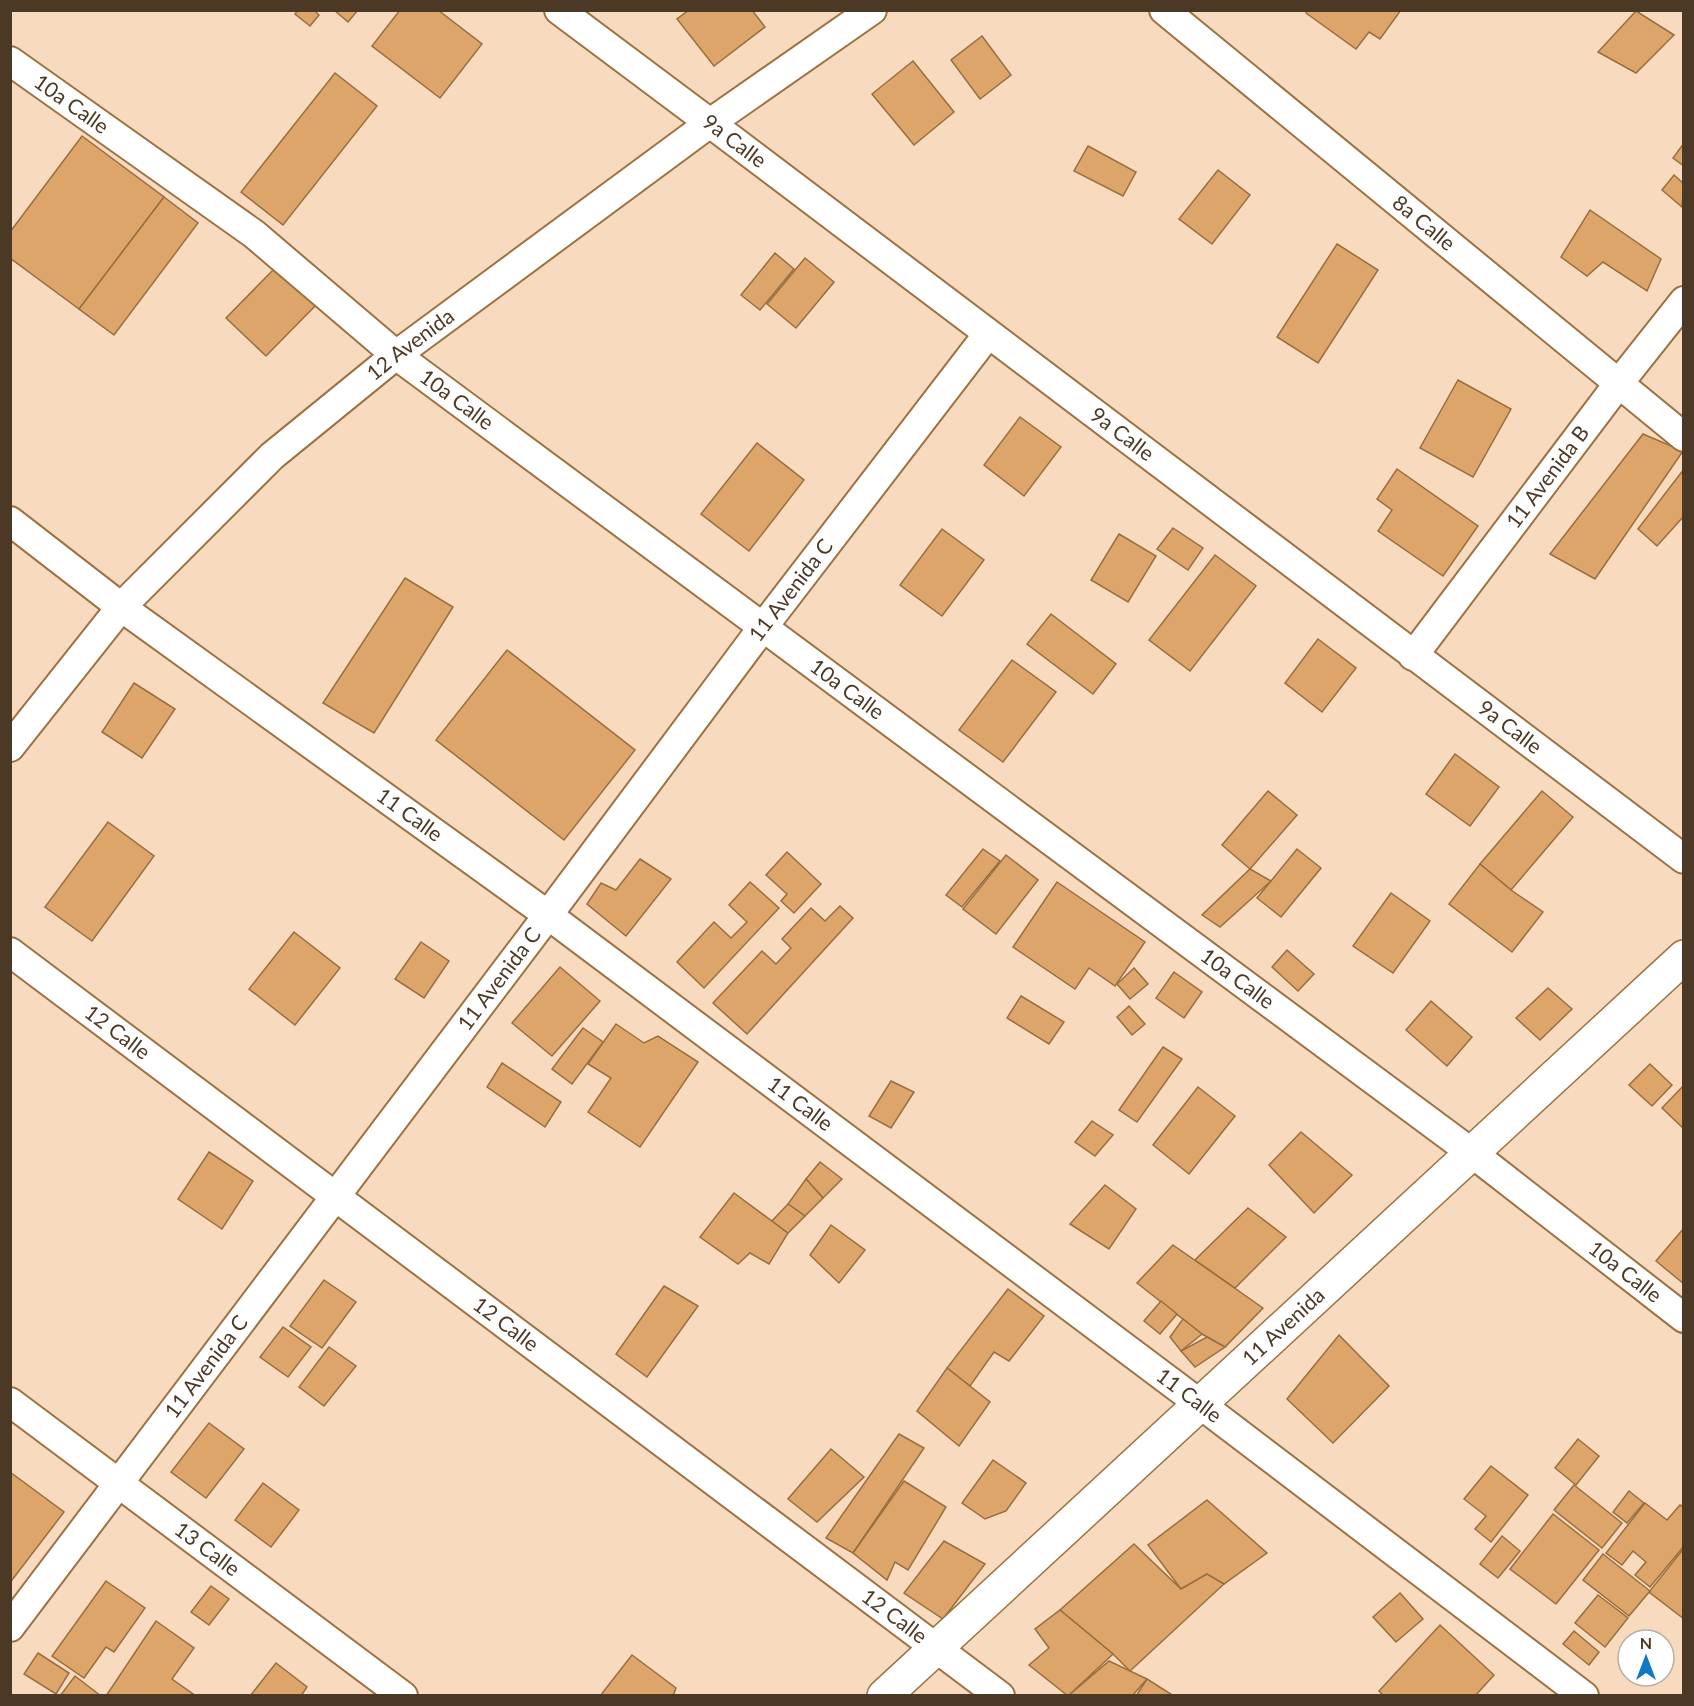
<svg xmlns="http://www.w3.org/2000/svg" width="1694" height="1706" font-family="Lato,sans-serif">
<rect width="100%" height="100%" fill="#f8dbbf"/>
<!-- building -->
<g fill="#dda56a" stroke="#996e3f" stroke-width="1.5">
<path d="M298,10H314L319,15L310,26L295,14Z"/>
<path d="M334,10H358L348,22Z"/>
<path d="M400,10H438L482,44L440,98L372,46Z"/>
<path d="M689,10H752L765,27L714,66L677,19Z"/>
<path d="M1307,10H1401L1380,39L1369,32L1356,49L1306,13Z"/>
<path d="M1636,11L1674,35L1636,73L1598,52Z"/>
<path d="M982,36L1011,75L980,99L951,60Z"/>
<path d="M913,61L954,112L914,145L872,94Z"/>
<path d="M335,73L377,106L283,225L241,192Z"/>
<path d="M82,136L164,197L79,309L10,258V232Z"/>
<path d="M1684,143V166L1673,158Z"/>
<path d="M1088,146L1136,172L1123,196L1074,171Z"/>
<path d="M1218,170L1250,195L1212,244L1179,219Z"/>
<path d="M1674,175L1684,184L1682,207L1662,190Z"/>
<path d="M164,197L198,223L114,335L79,309Z"/>
<path d="M1590,210L1661,259L1647,291L1603,262L1587,276L1561,257Z"/>
<path d="M1337,244L1378,270L1318,363L1277,337Z"/>
<path d="M775,253L794,269L760,310L741,295Z"/>
<path d="M805,258L834,282L796,328L767,304Z"/>
<path d="M276,267L316,305L266,356L226,318Z"/>
<path d="M1458,380L1511,409L1473,477L1420,448Z"/>
<path d="M1020,417L1061,447L1024,496L984,465Z"/>
<path d="M1643,434L1683,451L1595,579L1550,554Z"/>
<path d="M757,443L804,480L749,551L701,514Z"/>
<path d="M1397,469L1478,526L1443,576L1378,531L1392,510L1377,499Z"/>
<path d="M1684,469V516L1657,546L1638,529Z"/>
<path d="M1173,528L1203,548L1188,570L1157,549Z"/>
<path d="M942,529L984,560L942,616L900,585Z"/>
<path d="M1119,534L1156,556L1128,602L1091,580Z"/>
<path d="M1215,555L1256,586L1190,671L1149,640Z"/>
<path d="M405,578L453,607L374,733L323,703Z"/>
<path d="M1051,614L1116,664L1093,694L1027,644Z"/>
<path d="M1318,639L1356,668L1322,712L1285,683Z"/>
<path d="M507,650L635,750L564,840L436,740Z"/>
<path d="M1012,660L1056,692L1003,762L959,730Z"/>
<path d="M134,683L175,709L142,758L102,732Z"/>
<path d="M1455,754L1499,787L1470,826L1426,794Z"/>
<path d="M1268,791L1297,815L1250,869L1222,845Z"/>
<path d="M1542,791L1573,817L1511,890L1480,864Z"/>
<path d="M108,822L154,856L92,941L45,907Z"/>
<path d="M983,849L1000,861L962,907L946,895Z"/>
<path d="M1297,849L1321,868L1281,917L1257,898Z"/>
<path d="M787,852L821,884L794,913L781,901L787,894L766,875Z"/>
<path d="M1006,855L1038,880L996,934L963,909Z"/>
<path d="M640,859L671,879L626,936L587,904L601,883L616,890Z"/>
<path d="M1480,864L1511,890L1543,912L1512,952L1449,904Z"/>
<path d="M1250,869L1271,881L1220,927L1202,915Z"/>
<path d="M750,882L779,908L704,988L677,962L714,922L731,938L747,922L729,905Z"/>
<path d="M1057,882L1145,942L1115,986L1089,968L1075,989L1013,947Z"/>
<path d="M1391,893L1430,921L1393,973L1353,946Z"/>
<path d="M840,906L853,918L747,1034L713,1003L762,951L776,964L791,948L782,939L811,908L825,921Z"/>
<path d="M294,932L340,968L295,1025L249,989Z"/>
<path d="M421,942L449,961L424,998L395,979Z"/>
<path d="M1287,950L1314,974L1298,991L1272,967Z"/>
<path d="M560,967L600,1001L552,1056L512,1023Z"/>
<path d="M1134,968L1148,984L1130,999L1117,984Z"/>
<path d="M1174,972L1202,992L1184,1018L1156,998Z"/>
<path d="M1548,988L1572,1009L1540,1040L1516,1018Z"/>
<path d="M1021,996L1064,1022L1049,1044L1007,1018Z"/>
<path d="M1431,1001L1472,1037L1447,1066L1406,1030Z"/>
<path d="M1129,1006L1145,1024L1132,1035L1117,1017Z"/>
<path d="M616,1024L644,1043L658,1036L698,1062L640,1147L588,1112L611,1078L588,1064Z"/>
<path d="M583,1028L603,1042L572,1084L552,1069Z"/>
<path d="M1163,1047L1182,1059L1137,1122L1119,1110Z"/>
<path d="M502,1063L561,1102L545,1127L487,1087Z"/>
<path d="M1650,1064L1672,1085L1652,1106L1629,1085Z"/>
<path d="M891,1081L914,1092L891,1128L869,1116Z"/>
<path d="M1684,1085V1129L1662,1108Z"/>
<path d="M1198,1087L1235,1116L1189,1174L1153,1145Z"/>
<path d="M1092,1121L1113,1135L1095,1156L1075,1142Z"/>
<path d="M1301,1132L1352,1175L1314,1213L1269,1165Z"/>
<path d="M209,1152L253,1181L222,1229L178,1199Z"/>
<path d="M820,1162L842,1179L823,1198L806,1179Z"/>
<path d="M806,1179L823,1198L805,1216L788,1204Z"/>
<path d="M1105,1185L1136,1209L1109,1249L1070,1224Z"/>
<path d="M734,1193L788,1233L769,1264L750,1253L738,1264L700,1237Z"/>
<path d="M788,1204L805,1216L788,1233L772,1221Z"/>
<path d="M1248,1208L1286,1237L1235,1288L1195,1260Z"/>
<path d="M831,1225L865,1250L839,1283L810,1255Z"/>
<path d="M1684,1228V1284L1656,1261Z"/>
<path d="M1173,1245L1263,1308L1225,1347L1202,1334L1137,1283Z"/>
<path d="M324,1280L356,1302L322,1348L290,1326Z"/>
<path d="M664,1286L698,1306L647,1377L616,1354Z"/>
<path d="M1008,1289L1044,1316L1009,1361L994,1352L970,1386L947,1368Z"/>
<path d="M1161,1301L1177,1314L1160,1334L1144,1321Z"/>
<path d="M1183,1319L1202,1334L1181,1351L1170,1337Z"/>
<path d="M283,1327L311,1347L288,1377L260,1357Z"/>
<path d="M1339,1335L1389,1386L1333,1443L1287,1399Z"/>
<path d="M1207,1337L1225,1347L1195,1367L1181,1351Z"/>
<path d="M329,1347L356,1366L324,1406L299,1387Z"/>
<path d="M947,1368L990,1402L959,1446L917,1411Z"/>
<path d="M209,1423L244,1449L206,1498L171,1472Z"/>
<path d="M899,1434L924,1448L853,1553L826,1538Z"/>
<path d="M1578,1439L1599,1456L1576,1485L1555,1468Z"/>
<path d="M831,1449L864,1477L817,1522L788,1499Z"/>
<path d="M993,1460L1026,1483L1006,1511L985,1519L962,1503Z"/>
<path d="M1491,1466L1528,1495L1491,1542L1475,1529L1486,1516L1464,1499Z"/>
<path d="M10,1472L64,1512L12,1580L10,1579Z"/>
<path d="M904,1481L946,1507L908,1570L895,1562L887,1580L853,1553Z"/>
<path d="M263,1483L299,1510L271,1547L235,1520Z"/>
<path d="M1574,1485L1622,1523L1602,1548L1554,1510Z"/>
<path d="M1629,1491L1644,1503L1627,1523L1613,1512Z"/>
<path d="M1207,1500L1267,1553L1224,1584L1207,1574L1181,1589L1148,1545Z"/>
<path d="M1645,1503L1667,1520L1680,1505L1684,1507V1546L1650,1587L1635,1575L1646,1562L1633,1551L1622,1565L1606,1553Z"/>
<path d="M1553,1514L1599,1550L1556,1604L1510,1569Z"/>
<path d="M1502,1536L1520,1551L1498,1578L1480,1564Z"/>
<path d="M944,1541L985,1564L943,1619L904,1593Z"/>
<path d="M1134,1544L1181,1589L1207,1574L1224,1584L1130,1671L1113,1654L1060,1610Z"/>
<path d="M1684,1548V1619L1649,1592Z"/>
<path d="M1603,1554L1650,1591L1629,1616L1583,1580Z"/>
<path d="M106,1581L145,1608L114,1652L106,1647L84,1678L52,1656Z"/>
<path d="M211,1586L229,1599L209,1625L191,1612Z"/>
<path d="M1400,1593L1423,1619L1396,1642L1373,1617Z"/>
<path d="M1598,1595L1628,1618L1605,1647L1575,1623Z"/>
<path d="M1060,1610L1113,1654L1068,1696L1029,1665L1049,1648L1035,1629Z"/>
<path d="M156,1621L194,1648L172,1679L196,1696H106Z"/>
<path d="M1440,1625L1494,1675L1475,1696H1384L1379,1691Z"/>
<path d="M1574,1631L1599,1652L1589,1665L1563,1644Z"/>
<path d="M38,1653L69,1673L56,1694L24,1674Z"/>
<path d="M632,1655L676,1688L673,1696H600Z"/>
<path d="M1109,1661L1147,1679L1132,1696H1068Z"/>
<path d="M276,1663L307,1687L301,1696H250Z"/>
<path d="M75,1676L101,1696H60Z"/>
<path d="M1147,1679L1174,1696H1136Z"/>
</g>
<g fill="none" stroke-linecap="round" stroke-linejoin="round">
<!-- minor casing -->
<g stroke="#9d7243" stroke-width="32">
<g id="minor">
<path id="s1" d="M559,10L710,123L1684,859"/>
<path id="s2" d="M1164,10L1684,437"/>
<path id="s3" d="M10,61L254,234L396,355L1472,1153L1684,1318"/>
<path id="s4" d="M10,521L121,607L548,915L1200,1404L1584,1696"/>
<path id="s5" d="M1413,656L1619,383L1684,301"/>
<path id="s6" d="M10,747L121,607L272,456L396,355L710,123L872,10"/>
<path id="s7" d="M10,952L1000,1696"/>
<path id="s8" d="M10,1402L403,1696"/>
<path id="s9" d="M10,1627L548,915L763,627L988,334"/>
</g>
</g>
<!-- tertiary casing -->
<g stroke="#9d7243" stroke-width="36">
<g id="tertiary">
<path id="s10" d="M884,1696L1684,957"/>
</g>
</g>
<!-- minor -->
<use href="#minor" stroke="#fff" stroke-width="28"/>
<!-- tertiary -->
<use href="#tertiary" stroke="#fff" stroke-width="33"/>
</g>
<g text-anchor="middle" stroke-width="5" stroke-linejoin="round" paint-order="stroke">
<!-- street labels -->
<g font-size="21" fill="#4c3925" stroke="#fff">
<text dy="7" stroke="none"><textPath href="#s3" startOffset="75">10a Calle</textPath></text>
<text dy="7" stroke="none"><textPath href="#s1" startOffset="219">9a Calle</textPath></text>
<text dy="7" stroke="none"><textPath href="#s2" startOffset="336">8a Calle</textPath></text>
<text dy="7" stroke="none"><textPath href="#s6" startOffset="570">12 Avenida</textPath></text>
<text dy="7" stroke="none"><textPath href="#s3" startOffset="561">10a Calle</textPath></text>
<text dy="7" stroke="none"><textPath href="#s1" startOffset="705">9a Calle</textPath></text>
<text dy="7" stroke="none"><textPath href="#s5" startOffset="224">11 Avenida B</textPath></text>
<text dy="7" stroke="none"><textPath href="#s9" startOffset="1298">11 Avenida C</textPath></text>
<text dy="7" stroke="none"><textPath href="#s3" startOffset="1047">10a Calle</textPath></text>
<text dy="7" stroke="none"><textPath href="#s1" startOffset="1191">9a Calle</textPath></text>
<text dy="7" stroke="none"><textPath href="#s4" startOffset="496">11 Calle</textPath></text>
<text dy="7" stroke="none"><textPath href="#s3" startOffset="1533">10a Calle</textPath></text>
<text dy="7" stroke="none"><textPath href="#s9" startOffset="812">11 Avenida C</textPath></text>
<text dy="7" stroke="none"><textPath href="#s7" startOffset="134">12 Calle</textPath></text>
<text dy="7" stroke="none"><textPath href="#s4" startOffset="982">11 Calle</textPath></text>
<text dy="7" stroke="none"><textPath href="#s3" startOffset="2019">10a Calle</textPath></text>
<text dy="7" stroke="none"><textPath href="#s7" startOffset="620">12 Calle</textPath></text>
<text dy="7" stroke="none"><textPath href="#s10" startOffset="544">11 Avenida</textPath></text>
<text dy="7" stroke="none"><textPath href="#s9" startOffset="326">11 Avenida C</textPath></text>
<text dy="7" stroke="none"><textPath href="#s4" startOffset="1468">11 Calle</textPath></text>
<text dy="7" stroke="none"><textPath href="#s8" startOffset="246">13 Calle</textPath></text>
<text dy="7" stroke="none"><textPath href="#s7" startOffset="1106">12 Calle</textPath></text>
</g>
</g>
<!-- border -->
<rect width="1694" height="1706" fill="none" stroke="#4c3925" stroke-width="24"/>
<!-- north arrow -->
<g transform="translate(1646 1658)"><circle r="28" fill="#ffffff" stroke="#b7b0a8" stroke-width="1.5"/>
<path d="M0-4.5L10 22L0 15L-10 22Z" fill="#0f79c4"/>
<text y="-9" font-size="16" font-weight="bold" text-anchor="middle" fill="#4c3925">N</text>
</g>
</svg>
